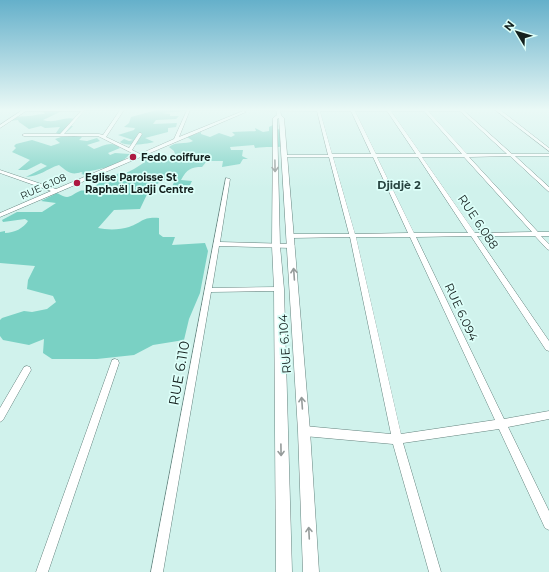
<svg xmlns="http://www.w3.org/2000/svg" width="549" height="572" font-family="Montserrat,sans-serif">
<rect width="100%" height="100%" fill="#d0f2ec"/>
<!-- green -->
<g fill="#7ad1c4">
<path d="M160,109H187L186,111L162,113L170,114V116H179L176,119L156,120L153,124L177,123L176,127L168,128V132L145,138L154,142C146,144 126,147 120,142L124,139L129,141L133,140L118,135L134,130L135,128L124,127L129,123L131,117Z"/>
<path d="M44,111H62L43,120C56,124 63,116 75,119L69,126H73C68,131 64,136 56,133L60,127L45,128L41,126L29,129L19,122L18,120L9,121C19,115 17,117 28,116C33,116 38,114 44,114L45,113L42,112Z"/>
<path d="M273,125L279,126L275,127L276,129L284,130L286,146C275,148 266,146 255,148L254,145L230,147L231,150H243L242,156L248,159H243L240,164L222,167L223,161H207L202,167C191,167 187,169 181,180L192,181L190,185L174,192L171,189L176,178L164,180L150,188L140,209L114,210L98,228C107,230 120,230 129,227C144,222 141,217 159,218V234L163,237H175L172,245L205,243L208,251L200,293L189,319L184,340L153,345L134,355L97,359H52L43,353L44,339L29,345L3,340L0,336V320L2,318L24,311L32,312L47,309L56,302L53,296L27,289L28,280L35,266L0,263V232L5,231V233C14,233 24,228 28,221L25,219L3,222L2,220L17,212H42L56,203L41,201L57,193C70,201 70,195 80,191C82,190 88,191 90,191L101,180L93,176L103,173L116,175L120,172L126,173L134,169L145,162L140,160L144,158C151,160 169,158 175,154L174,151L169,147C176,141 185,145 193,141L187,137L201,132V134L210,137L219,133L231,137L235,135L232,132L256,131L255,128L263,132L269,131V127Z"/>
<path d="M74,136L82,137L79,140L87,141L97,138L100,141L87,145L94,149C103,146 112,140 120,148L108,153L110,155L115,153L130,154C120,166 104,168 90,171L91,173L86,175L81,174L83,173L81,172C71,176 67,171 59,165C46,169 41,176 26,177L47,166L41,163L27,170H18L30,160L12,152L16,148L14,146L16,144L32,140L51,146L60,143L55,139L61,137Z"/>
</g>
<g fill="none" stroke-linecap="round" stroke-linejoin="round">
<!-- minor casing -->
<g stroke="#65847f" stroke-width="1">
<g id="minor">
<path d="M24,109H133L124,110L106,137L129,148L139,133H141L142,134L132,150L140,154L174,139L187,110L156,109H462L512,154H549V156H515L549,187V192L510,156L469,157L538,232H549V236H541L549,244V250L547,249L535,236H477L549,341V351L546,350L471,236L416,237L504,419L549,411V419L508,427L549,511V530L545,528L499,429L403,443L441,572H429L393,444L304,436L301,434L299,431L301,428L304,426L391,434L350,237L291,238L288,236L291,234H349L329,157H284L282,156L284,155H328L317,111L190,110L179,137L243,111L246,112L0,217V213L51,191L0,173V170L56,189L136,155L98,136H24L22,135L24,134H60L81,111H26L0,128V125ZM85,110H120L103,135L99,134H64ZM320,111H351L371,154H332ZM355,111H387L416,154H376ZM391,111H424L462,154H421ZM428,111H460L507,154H467ZM333,157H373L408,233L355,234ZM377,157H418L468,233H414ZM422,157H464L532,232L475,233ZM356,237H410L495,420L401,434Z"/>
<path d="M494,109H499L549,148V151Z"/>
<path d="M226,178L230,179L220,242L292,244L295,246L292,248L219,246L212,288L279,287L283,289L279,291L211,292L163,572H151Z"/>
<path d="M115,359L118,360L119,363L48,572H36L111,363L112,360Z"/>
<path d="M27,366L30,367L31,370L3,420L0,422V408L24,367Z"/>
</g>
</g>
<!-- tertiary casing -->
<g stroke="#65847f" stroke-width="1">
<path id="tertiary" d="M276,109H280L281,115L284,118L310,431L319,572H303L298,431L279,118L277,119L280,246L284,289L292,572H276L274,289L272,246L273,118L277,115Z"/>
</g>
<!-- minor -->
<use href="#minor" fill="#fff" fill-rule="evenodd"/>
<!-- tertiary -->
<use href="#tertiary" fill="#fff" fill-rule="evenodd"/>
</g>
<!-- one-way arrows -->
<defs><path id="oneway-shaft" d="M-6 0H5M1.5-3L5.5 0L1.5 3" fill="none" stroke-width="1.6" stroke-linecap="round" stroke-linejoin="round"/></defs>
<g stroke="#959b9a">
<use href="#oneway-shaft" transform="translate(275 166) rotate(89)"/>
<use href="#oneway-shaft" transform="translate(294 274) rotate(-94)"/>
<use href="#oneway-shaft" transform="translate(302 403) rotate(-94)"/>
<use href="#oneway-shaft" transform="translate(281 450) rotate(89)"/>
<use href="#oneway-shaft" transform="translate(309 533) rotate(-93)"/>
</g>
<!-- sky -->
<linearGradient id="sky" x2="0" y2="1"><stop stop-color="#65b0ca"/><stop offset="0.58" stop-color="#eaf9f6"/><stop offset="1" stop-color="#eaf9f6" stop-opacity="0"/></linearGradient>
<rect width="549" height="189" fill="url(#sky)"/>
<!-- markers -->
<g fill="#ad1942" stroke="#ddfff9" stroke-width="1.5">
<circle cx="133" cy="157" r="4"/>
<circle cx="77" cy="183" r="4"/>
</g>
<g text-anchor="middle" stroke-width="3.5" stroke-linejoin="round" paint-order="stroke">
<!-- far-poi labels -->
<g font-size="10" font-weight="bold" fill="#14201e" stroke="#ddfff9" text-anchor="start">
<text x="141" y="161">Fedo coiffure</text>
<text x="85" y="181">Eglise Paroisse St<tspan x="85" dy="12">Raphaël Ladji Centre</tspan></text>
</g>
<!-- far-street labels -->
<g font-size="10" fill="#14201e" stroke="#ddfff9">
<text transform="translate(43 186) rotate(-24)" y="4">RUE 6.108</text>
</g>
<!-- far-neighbourhood labels -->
<g font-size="11" font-weight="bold" fill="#26433f" stroke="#ddfff9">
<text x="399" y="189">Djidjè 2</text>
</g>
<!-- street labels -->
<g font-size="12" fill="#14201e" stroke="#ddfff9">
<text transform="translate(478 222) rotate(56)" y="4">RUE 6.088</text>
<text transform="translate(461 312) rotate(65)" y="4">RUE 6.094</text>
<text transform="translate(285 344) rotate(-94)" y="4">RUE 6.104</text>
</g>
<!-- near-street labels -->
<g font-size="14" fill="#14201e" stroke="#ddfff9">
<text transform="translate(179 373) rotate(-80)" y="5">RUE 6.110</text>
</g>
</g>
<!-- north arrow -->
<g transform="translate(517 32) rotate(308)" stroke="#ddfff9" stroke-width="3" paint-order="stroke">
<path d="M0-3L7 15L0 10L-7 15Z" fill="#14201e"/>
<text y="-6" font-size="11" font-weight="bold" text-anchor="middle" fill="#14201e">N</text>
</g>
</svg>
